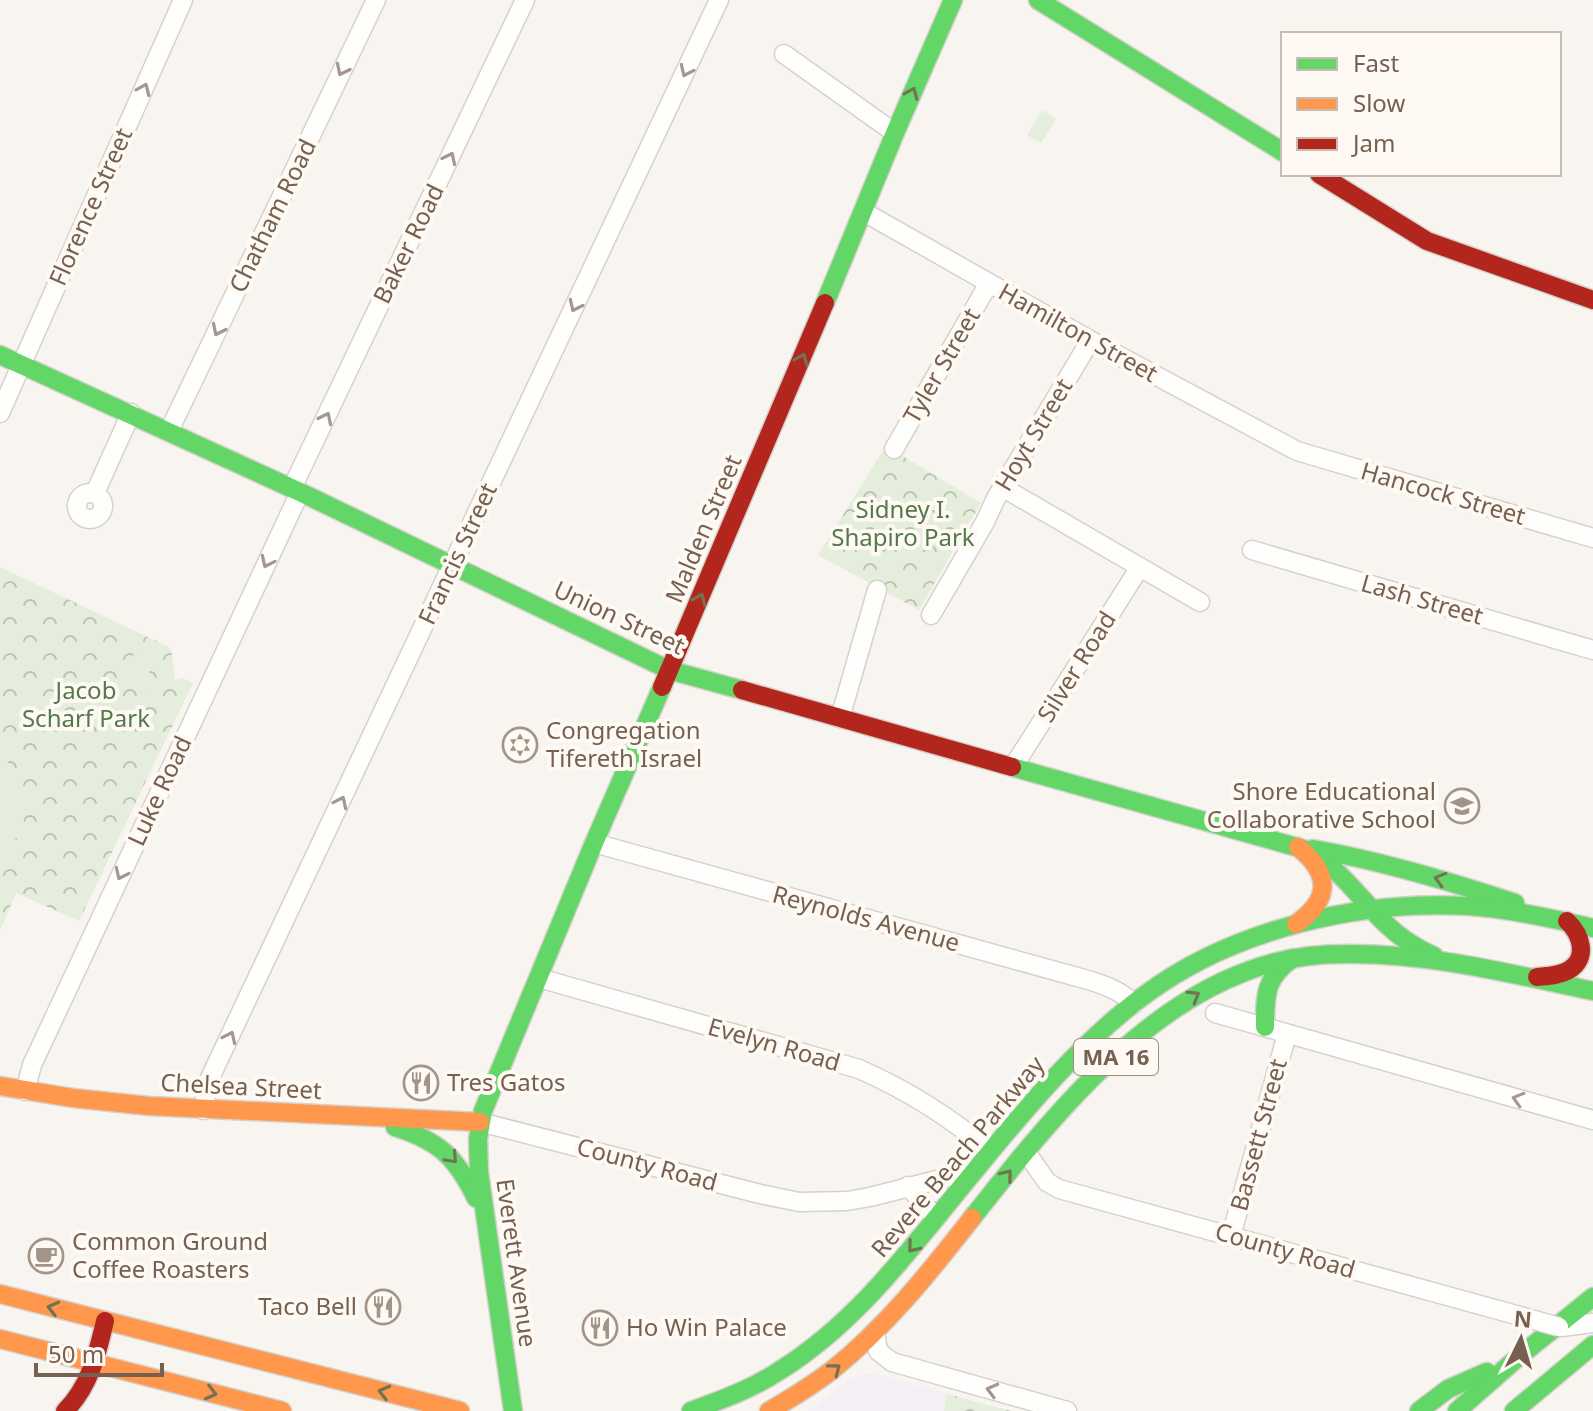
<svg xmlns="http://www.w3.org/2000/svg" width="1593" height="1411" font-family="'Noto Sans',sans-serif">
<defs>
<pattern id="forest-crowns" width="20" height="18" patternUnits="userSpaceOnUse" patternTransform="scale(2)"><rect width="20" height="18" fill="#e5eedc"/><path d="M2 6a3 3 0 1 1 6 0M12 15a3 3 0 1 1 6 0" fill="none" stroke="#bec4b5"/></pattern>
</defs>
<rect width="100%" height="100%" fill="#f8f5f0"/>
<!-- education -->
<path fill="#f5eef4" d="M865,1374L880,1375L947,1394L944,1411H808L852,1379Z"/>
<!-- forest -->
<g fill="url(#forest-crowns)">
<path d="M886,446L981,503L919,610L818,555Z"/>
<path d="M0,567L171,648L175,680L182,678L193,683L79,921L16,893L0,931Z"/>
<path d="M947,1394L1011,1411H944Z"/>
</g>
<!-- garden -->
<g fill="#e5eedc">
<path d="M1042,110L1056,119L1041,143L1027,135Z"/>
<path d="M141,648L156,691L147,694L132,651Z"/>
<path d="M0,754C35,786 34,825 0,858Z"/>
</g>
<g fill="none" stroke-linecap="round" stroke-linejoin="round">
<!-- street casing -->
<g stroke="#d6d1cb" stroke-width="21">
<g id="street">
<path d="M784,54L895,133"/>
<path d="M864,212L1095,343L1297,451L1593,538"/>
<path d="M0,413L183,0"/>
<path d="M169,431L376,0"/>
<path d="M894,449L989,283"/>
<path d="M1002,487L1200,602"/>
<path d="M292,488L525,0"/>
<circle cx="90" cy="506" r="13"/>
<path d="M95,493L131,413"/>
<path d="M1252,550L1593,650"/>
<path d="M931,615L985,522L996,498L1090,341"/>
<path d="M840,718L877,590"/>
<path d="M1013,767L1140,567"/>
<path d="M594,843L1088,980C1105,985 1121,991 1134,1004"/>
<path d="M539,978L859,1069C907,1090 950,1117 990,1151"/>
<path d="M1215,1013L1593,1120"/>
<path d="M25,1091L32,1065L300,492"/>
<path d="M203,1110L209,1080L719,0"/>
<path d="M480,1122L760,1194L799,1202L847,1201L870,1197L972,1171"/>
<path d="M1026,1152L1047,1182L1059,1189L1520,1316"/>
<path d="M908,1186L936,1218"/>
<path d="M1231,1236L1287,1034"/>
<path d="M1562,1327L1593,1323"/>
<path d="M875,1332L878,1351L892,1362L1067,1411"/>
</g>
</g>
<!-- fast casing -->
<g stroke="#d6d1cb" stroke-width="21">
<g id="fast">
<path d="M1038,0L1283,152"/>
<path d="M825,303L895,133L953,0"/>
<path d="M0,355L300,492L669,670L742,690"/>
<path d="M1012,767L1307,850C1340,868 1360,899 1386,924C1400,938 1416,948 1434,956"/>
<path d="M1313,849C1382,861 1449,881 1515,903"/>
<path d="M1265,1027C1265,995 1265,977 1293,958"/>
<path d="M395,1127C439,1141 456,1157 476,1198"/>
<path d="M972,1218C1044,1127 1133,1014 1245,972C1277,959 1312,954 1346,954C1430,953 1512,974 1593,991"/>
<path d="M513,1411L479,1172L478,1139L483,1111L594,843L662,687"/>
<path d="M691,1411C721,1400 752,1389 779,1371C861,1320 916,1241 977,1168C1027,1107 1082,1041 1146,994C1234,929 1359,900 1468,906C1510,909 1552,918 1593,928"/>
<path d="M1419,1411L1448,1389L1487,1372"/>
<path d="M1457,1411L1516,1359L1593,1297"/>
<path d="M1514,1411L1593,1345"/>
</g>
</g>
<!-- slow casing -->
<g stroke="#d6d1cb" stroke-width="21">
<g id="slow">
<path d="M1296,924C1331,899 1331,874 1298,847"/>
<path d="M0,1086L73,1098L149,1106L480,1122"/>
<path d="M0,1294L460,1411"/>
<path d="M0,1339L282,1411"/>
<path d="M769,1411C790,1399 811,1386 831,1371C886,1327 929,1273 972,1218"/>
</g>
</g>
<!-- jam casing -->
<g stroke="#d6d1cb" stroke-width="21">
<g id="jam">
<path d="M1319,174L1427,241L1593,300"/>
<path d="M662,687L825,303"/>
<path d="M742,690L1012,767"/>
<path d="M1537,977C1547,976 1559,976 1569,970C1589,958 1581,934 1567,921"/>
<path d="M65,1411C90,1386 97,1355 105,1321"/>
</g>
</g>
<!-- street -->
<use href="#street" stroke="#fefefd" stroke-width="18"/>
<!-- fast -->
<use href="#fast" stroke="#63d668" stroke-width="18"/>
<!-- slow -->
<use href="#slow" stroke="#ff974d" stroke-width="18"/>
<!-- jam -->
<use href="#jam" stroke="#b3261e" stroke-width="18"/>
<!-- street-bridge casing -->
<g stroke="#d6d1cb" stroke-width="21" stroke-linecap="butt">
<path id="street-bridge" d="M1520,1316L1559,1327"/>
</g>
<!-- street-bridge -->
<use href="#street-bridge" stroke="#fefefd" stroke-width="18"/>
</g>
<!-- one-way arrows -->
<defs><path id="oneway-chevron" d="M-2-3.5L2.5 0L-2 3.5" fill="none" stroke-width="1.6" stroke-linecap="round" stroke-linejoin="round" transform="scale(2)"/></defs>
<g stroke="#a5978d">
<use href="#oneway-chevron" transform="translate(342 70) rotate(116)"/>
<use href="#oneway-chevron" transform="translate(686 71) rotate(115)"/>
<use href="#oneway-chevron" transform="translate(144 89) rotate(-66)"/>
<use href="#oneway-chevron" transform="translate(450 158) rotate(-64)"/>
<use href="#oneway-chevron" transform="translate(575 306) rotate(115)"/>
<use href="#oneway-chevron" transform="translate(218 330) rotate(116)"/>
<use href="#oneway-chevron" transform="translate(326 418) rotate(-64)"/>
<use href="#oneway-chevron" transform="translate(267 562) rotate(115)"/>
<use href="#oneway-chevron" transform="translate(341 802) rotate(-65)"/>
<use href="#oneway-chevron" transform="translate(121 874) rotate(115)"/>
<use href="#oneway-chevron" transform="translate(230 1037) rotate(-65)"/>
<use href="#oneway-chevron" transform="translate(1518 1099) rotate(-164)"/>
<use href="#oneway-chevron" transform="translate(992 1390) rotate(-165)"/>
</g>
<g stroke="#727254">
<use href="#oneway-chevron" transform="translate(912 93) rotate(-67)"/>
<use href="#oneway-chevron" transform="translate(802 359) rotate(-67)"/>
<use href="#oneway-chevron" transform="translate(700 599) rotate(-67)"/>
<use href="#oneway-chevron" transform="translate(1440 879) rotate(-164)"/>
<use href="#oneway-chevron" transform="translate(1194 996) rotate(-31)"/>
<use href="#oneway-chevron" transform="translate(452 1158) rotate(48)"/>
<use href="#oneway-chevron" transform="translate(1007 1175) rotate(-51)"/>
<use href="#oneway-chevron" transform="translate(913 1247) rotate(129)"/>
<use href="#oneway-chevron" transform="translate(53 1308) rotate(-166)"/>
<use href="#oneway-chevron" transform="translate(835 1369) rotate(-38)"/>
<use href="#oneway-chevron" transform="translate(384 1392) rotate(-166)"/>
<use href="#oneway-chevron" transform="translate(211 1393) rotate(14)"/>
</g>
<!-- icons -->
<defs>
<g id="synagogue-ring" transform="scale(1.8)"><circle r="9.5" fill="#fefaf3" stroke="#a39489" stroke-width="1.5"/><path d="M0-6.5L5.6 3.2H-5.6ZM0 6.5L5.6-3.2H-5.6Z" fill="#a39489"/></g>
<g id="school-ring" transform="scale(1.8)"><circle r="9.5" fill="#fefaf3" stroke="#a39489" stroke-width="1.5"/><path d="M0-5L7-2L0 1L-7-2ZM-4 1L0 2.5L4 1V4Q0 6-4 4Z" fill="#a39489"/></g>
<g id="restaurant-ring" transform="scale(1.8)"><circle r="9.5" fill="#fefaf3" stroke="#a39489" stroke-width="1.5"/><path d="M-5-6h1v4h1v-4h1v4h1v-4h1v5L-1.5 .5V6h-2V.5L-5-1ZM5-6V6H3V1.5H1.5Q1.5-4 5-6Z" fill="#a39489"/></g>
<g id="cafe-ring" transform="scale(1.8)"><circle r="9.5" fill="#fefaf3" stroke="#a39489" stroke-width="1.5"/><path d="M-5.5-4.5H6V0H3Q3 3.5 0 3.5H-2.5Q-5.5 3.5-5.5 0ZM3-3.2v2h1.7v-2ZM-6 4.5H4V6H-6Z" fill="#a39489"/></g>
</defs>
<g fill-rule="evenodd">
<use href="#synagogue-ring" x="520" y="745"/>
<use href="#school-ring" x="1462" y="806"/>
<use href="#restaurant-ring" x="421" y="1083"/>
<use href="#cafe-ring" x="46" y="1256"/>
<use href="#restaurant-ring" x="383" y="1307"/>
<use href="#restaurant-ring" x="600" y="1328"/>
</g>
<g text-anchor="middle" stroke-width="8" stroke-linejoin="round" paint-order="stroke">
<!-- shield labels -->
<rect fill="#fefaf3" stroke="#9e8e82" stroke-width="2" x="1074" y="1039" width="84" height="36" rx="6"/>
<g font-size="22" font-weight="bold" fill="#756051">
<text x="1116" y="1065">MA 16</text>
</g>
<!-- street labels -->
<g font-size="24" fill="#756051" stroke="#fefaf3">
<text transform="translate(91 207) rotate(-66)" y="8">Florence Street</text>
<text transform="translate(273 216) rotate(-64)" y="8">Chatham Road</text>
<text transform="translate(409 244) rotate(-64)" y="8">Baker Road</text>
<text transform="translate(1078 333) rotate(29)" y="8">Hamilton Street</text>
<text transform="translate(942 366) rotate(-60)" y="8">Tyler Street</text>
<text transform="translate(1034 435) rotate(-59)" y="8">Hoyt Street</text>
<text transform="translate(1443 494) rotate(16)" y="8">Hancock Street</text>
<text transform="translate(704 529) rotate(-67)" y="8">Malden Street</text>
<text transform="translate(458 554) rotate(-65)" y="8">Francis Street</text>
<text transform="translate(1422 600) rotate(16)" y="8">Lash Street</text>
<text transform="translate(619 618) rotate(25)" y="8">Union Street</text>
<text transform="translate(1077 667) rotate(-58)" y="8">Silver Road</text>
<text transform="translate(160 791) rotate(-65)" y="8">Luke Road</text>
<text transform="translate(866 919) rotate(15)" y="8">Reynolds Avenue</text>
<text transform="translate(774 1045) rotate(16)" y="8">Evelyn Road</text>
<text transform="translate(241 1087) rotate(3)" y="8">Chelsea Street</text>
<text transform="translate(1259 1135) rotate(-75)" y="8">Bassett Street</text>
<text transform="translate(958 1157) rotate(-50)" y="8">Revere Beach Parkway</text>
<text transform="translate(647 1165) rotate(15)" y="8">County Road</text>
<text transform="translate(1285 1251) rotate(16)" y="8">County Road</text>
<text transform="translate(516 1263) rotate(82)" y="8">Everett Avenue</text>
</g>
<!-- park labels -->
<g font-size="24" fill="#55794a" stroke="#fefaf3">
<text x="903" y="518">Sidney I.<tspan x="903" dy="28">Shapiro Park</tspan></text>
<text x="86" y="699">Jacob<tspan x="86" dy="28">Scharf Park</tspan></text>
</g>
<!-- poi labels -->
<g font-size="24" fill="#756051" stroke="#fefaf3" text-anchor="start">
<text x="546" y="739">Congregation<tspan x="546" dy="28">Tifereth Israel</tspan></text>
<text x="1436" y="800" text-anchor="end">Shore Educational<tspan x="1436" dy="28">Collaborative School</tspan></text>
<text x="447" y="1091">Tres Gatos</text>
<text x="72" y="1250">Common Ground<tspan x="72" dy="28">Coffee Roasters</tspan></text>
<text x="357" y="1315" text-anchor="end">Taco Bell</text>
<text x="626" y="1336">Ho Win Palace</text>
</g>
</g>
<!-- legend -->
<rect x="1281" y="32" width="280" height="144" fill="#fefaf3" stroke="#c7bcb2" stroke-width="2"/>
<rect x="1297" y="58" width="40" height="12" fill="#63d668" stroke="#c7bcb2" stroke-width="2"/>
<text x="1353" y="72" font-size="24" fill="#756051">Fast</text>
<rect x="1297" y="98" width="40" height="12" fill="#ff974d" stroke="#c7bcb2" stroke-width="2"/>
<text x="1353" y="112" font-size="24" fill="#756051">Slow</text>
<rect x="1297" y="138" width="40" height="12" fill="#b3261e" stroke="#c7bcb2" stroke-width="2"/>
<text x="1353" y="152" font-size="24" fill="#756051">Jam</text>
<!-- north arrow -->
<g transform="translate(1521 1339) rotate(5)" stroke="#fefaf3" stroke-width="6" paint-order="stroke">
<path d="M0-6L14 30L0 20L-14 30Z" fill="#756051"/>
<text y="-12" font-size="22" font-weight="bold" text-anchor="middle" fill="#756051">N</text>
</g>
<!-- scale -->
<path d="M36 1363v12h126v-12" fill="none" stroke="#756051" stroke-width="4"/>
<text x="48" y="1363" font-size="24" fill="#756051" stroke="#fefaf3" stroke-width="6" paint-order="stroke">50 m</text>
</svg>
